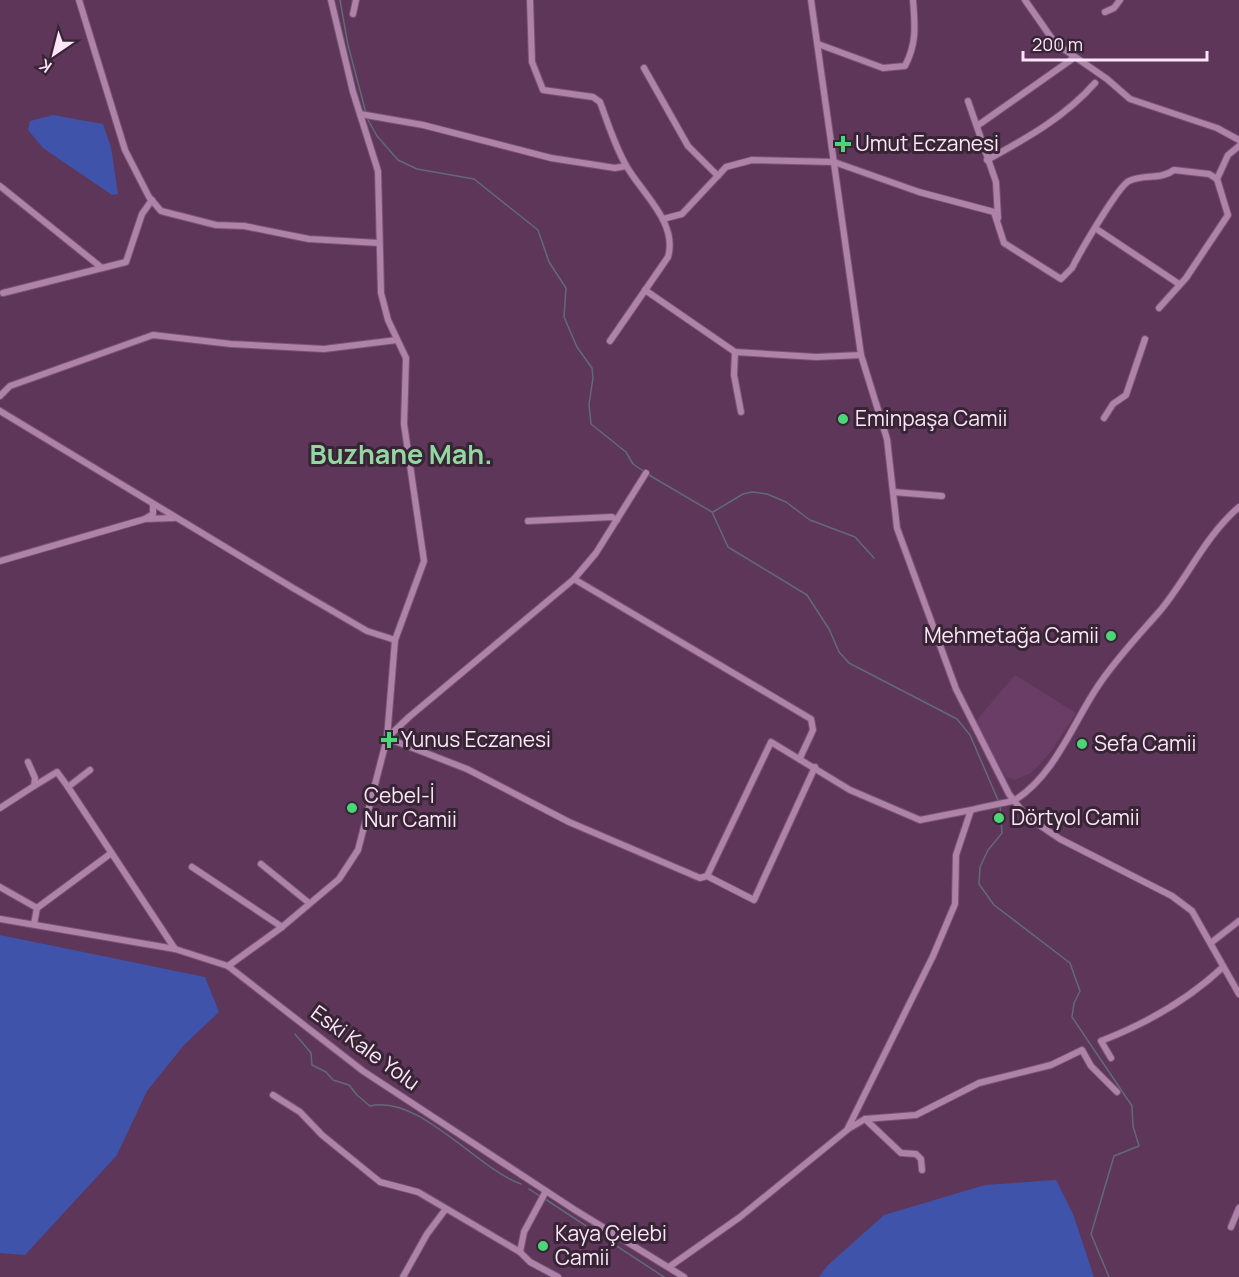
<svg xmlns="http://www.w3.org/2000/svg" width="1239" height="1277" font-family="Manrope,sans-serif">
<rect width="100%" height="100%" fill="#5d3659"/>
<!-- built -->
<path fill="#6a3d66" d="M1015,675L1076,713L1050,753L1031,773L1015,780L1006,777L975,722Z"/>
<!-- green -->
<g fill="#3f53aa">
<path d="M53,115L103,124L111,147L118,194L112,195L43,148L28,130L30,121Z"/>
<path d="M0,935L205,977L219,1012L184,1045L147,1091L117,1155L25,1255L0,1253Z"/>
<path d="M1056,1180L1073,1214L1094,1277H819L827,1266L884,1215L985,1185Z"/>
</g>
<g fill="none" stroke-linecap="round" stroke-linejoin="round">
<!-- stream -->
<g stroke="#606b75" stroke-width="1.5">
<path d="M340,0L348,45L366,113"/>
<path d="M367,118L377,136L398,160L417,169L474,179L538,230L549,262L566,288L564,317L577,347L592,368L593,378L589,404L591,424L626,452L633,464L645,472"/>
<path d="M649,475L712,512L728,547L807,595L829,629L839,652L849,663L957,719L970,735L998,800"/>
<path d="M713,512L743,494L752,492L767,494L786,502L810,520L855,537L874,558"/>
<path d="M1000,805L1002,833L988,850L980,867L979,884L994,905L1070,963L1080,991L1074,1003L1072,1017L1132,1106L1133,1126L1139,1146L1114,1156L1091,1234L1109,1277"/>
<path d="M295,1034L311,1053L312,1065L326,1072L333,1080L349,1085L357,1095L370,1106C419,1094 476,1168 521,1184"/>
<path d="M529,1189L541,1197"/>
<path d="M545,1199L664,1277"/>
</g>
<!-- minor casing -->
<g stroke="#765473" stroke-width="8">
<g id="minor">
<path d="M79,0L125,150L149,197L161,211L216,225L244,226L309,239L379,243"/>
<path d="M530,0L532,62L543,90L593,97L600,102C608,123 615,147 627,167C642,193 678,223 668,257L610,341"/>
<path d="M811,0L861,355L887,439L897,528L956,689L1009,794L1026,816L1060,839L1172,896L1192,911L1239,994"/>
<path d="M1025,0L1055,43L1107,79L1130,99L1217,128L1239,140"/>
<path d="M1105,12L1114,8L1120,0"/>
<path d="M353,14L356,0"/>
<path d="M818,44L883,68L905,66C917,43 915,25 913,0"/>
<path d="M644,68L688,146L718,176"/>
<path d="M968,101L996,182L998,218"/>
<path d="M360,114L423,125L551,158L615,168L626,166"/>
<path d="M977,126L1075,57"/>
<path d="M987,160C1027,138 1065,117 1095,83"/>
<path d="M0,186L102,268"/>
<path d="M663,219L682,214L726,167L752,160L834,162L919,192L994,212L1004,243L1061,279L1072,268C1079,254 1118,186 1129,181C1143,174 1161,180 1174,170L1209,174L1217,179"/>
<path d="M1095,228L1179,284"/>
<path d="M645,290L735,352L816,357L861,355"/>
<path d="M3,293L126,262L142,214L152,200"/>
<path d="M1159,308L1186,278L1228,215L1217,179L1228,155L1239,146"/>
<path d="M735,352L734,375L741,412"/>
<path d="M0,396L10,386L153,335L231,344L324,349L397,340"/>
<path d="M0,411L293,588L367,631L395,640"/>
<path d="M1104,418L1113,404L1126,395L1145,339"/>
<path d="M646,473L596,553L574,579L409,717L387,738L467,769L569,822L700,878L707,876L754,900L815,767"/>
<path d="M893,492L942,496"/>
<path d="M153,504V514L145,519L174,518"/>
<path d="M528,521L612,517L617,520"/>
<path d="M0,561L145,519"/>
<path d="M574,579L811,719L813,730L800,758"/>
<path d="M34,786L57,772L68,787L90,770"/>
<path d="M68,787L175,949"/>
<path d="M0,808L34,786L35,778L28,762"/>
<path d="M261,864L309,903"/>
<path d="M192,867L282,927"/>
<path d="M707,876L771,742L850,790L920,820L971,810"/>
<path d="M0,887L37,908"/>
<path d="M0,919L175,949L228,966L363,1071L575,1210L684,1277"/>
<path d="M34,924L37,908L110,854"/>
<path d="M1212,942L1239,921"/>
<path d="M228,966L282,927L339,879L358,850L387,738L395,640L424,561L404,424L406,358L388,320L381,293L378,171L353,92L331,0"/>
<path d="M1111,1058L1101,1041C1145,1024 1189,999 1223,967"/>
<path d="M273,1095L300,1112L322,1135L380,1182L418,1192L520,1252"/>
<path d="M865,1119L901,1153L916,1154L921,1159L922,1170"/>
<path d="M848,1129L865,1119L916,1115L979,1083L1051,1065L1082,1050L1091,1066L1117,1092"/>
<path d="M546,1191L524,1232L520,1252L530,1262L558,1277"/>
<path d="M1231,1227L1239,1208"/>
<path d="M669,1267L740,1217L847,1130L933,956L955,904L956,855L971,810C980,807 1012,802 1015,800C1055,775 1073,723 1098,686C1116,659 1138,636 1159,612C1187,579 1205,536 1239,507"/>
<path d="M403,1277L427,1234L445,1210"/>
</g>
</g>
<!-- minor -->
<use href="#minor" stroke="#ae82a9" stroke-width="6"/>
</g>
<!-- markers -->
<g fill="#4ad778" stroke="#372535" stroke-width="2">
<path d="M840 135h6v6h6v6h-6v6h-6v-6h-6v-6h6z"/>
<circle cx="843" cy="419" r="6"/>
<circle cx="1111" cy="636" r="6"/>
<path d="M386 731h6v6h6v6h-6v6h-6v-6h-6v-6h6z"/>
<circle cx="1082" cy="744" r="6"/>
<circle cx="352" cy="808" r="6"/>
<circle cx="999" cy="818" r="6"/>
<circle cx="543" cy="1246" r="6"/>
</g>
<g text-anchor="middle" stroke-width="6" stroke-linejoin="round" paint-order="stroke">
<!-- poi labels -->
<g font-size="21" fill="#fee5fa" stroke="#372535" text-anchor="start">
<text x="855" y="151">Umut Eczanesi</text>
<text x="855" y="426">Eminpaşa Camii</text>
<text x="1099" y="643" text-anchor="end">Mehmetağa Camii</text>
<text x="401" y="747">Yunus Eczanesi</text>
<text x="1094" y="751">Sefa Camii</text>
<text x="364" y="803">Cebel-İ<tspan x="364" dy="24">Nur Camii</tspan></text>
<text x="1011" y="825">Dörtyol Camii</text>
<text x="555" y="1241">Kaya Çelebi<tspan x="555" dy="24">Camii</tspan></text>
</g>
<!-- street labels -->
<g font-size="21" fill="#fee5fa" stroke="#372535">
<text transform="translate(365 1048) rotate(36)" y="7">Eski Kale Yolu</text>
</g>
<!-- district labels -->
<g font-size="27" font-weight="bold" fill="#94d7a3" stroke="#372535">
<text x="401" y="464">Buzhane Mah.</text>
</g>
</g>
<!-- north arrow -->
<g transform="translate(54 54) rotate(215)" stroke="#372535" stroke-width="4.5" paint-order="stroke">
<path d="M0-4.5L10 22L0 15L-10 22Z" fill="#fee5fa"/>
<text y="-9" font-size="16" font-weight="bold" text-anchor="middle" fill="#fee5fa">K</text>
</g>
<!-- scale -->
<path d="M1023 51v9h184v-9" fill="none" stroke="#fee5fa" stroke-width="3"/>
<text x="1032" y="51" font-size="18" fill="#fee5fa" stroke="#372535" stroke-width="4.5" paint-order="stroke">200 m</text>
</svg>
